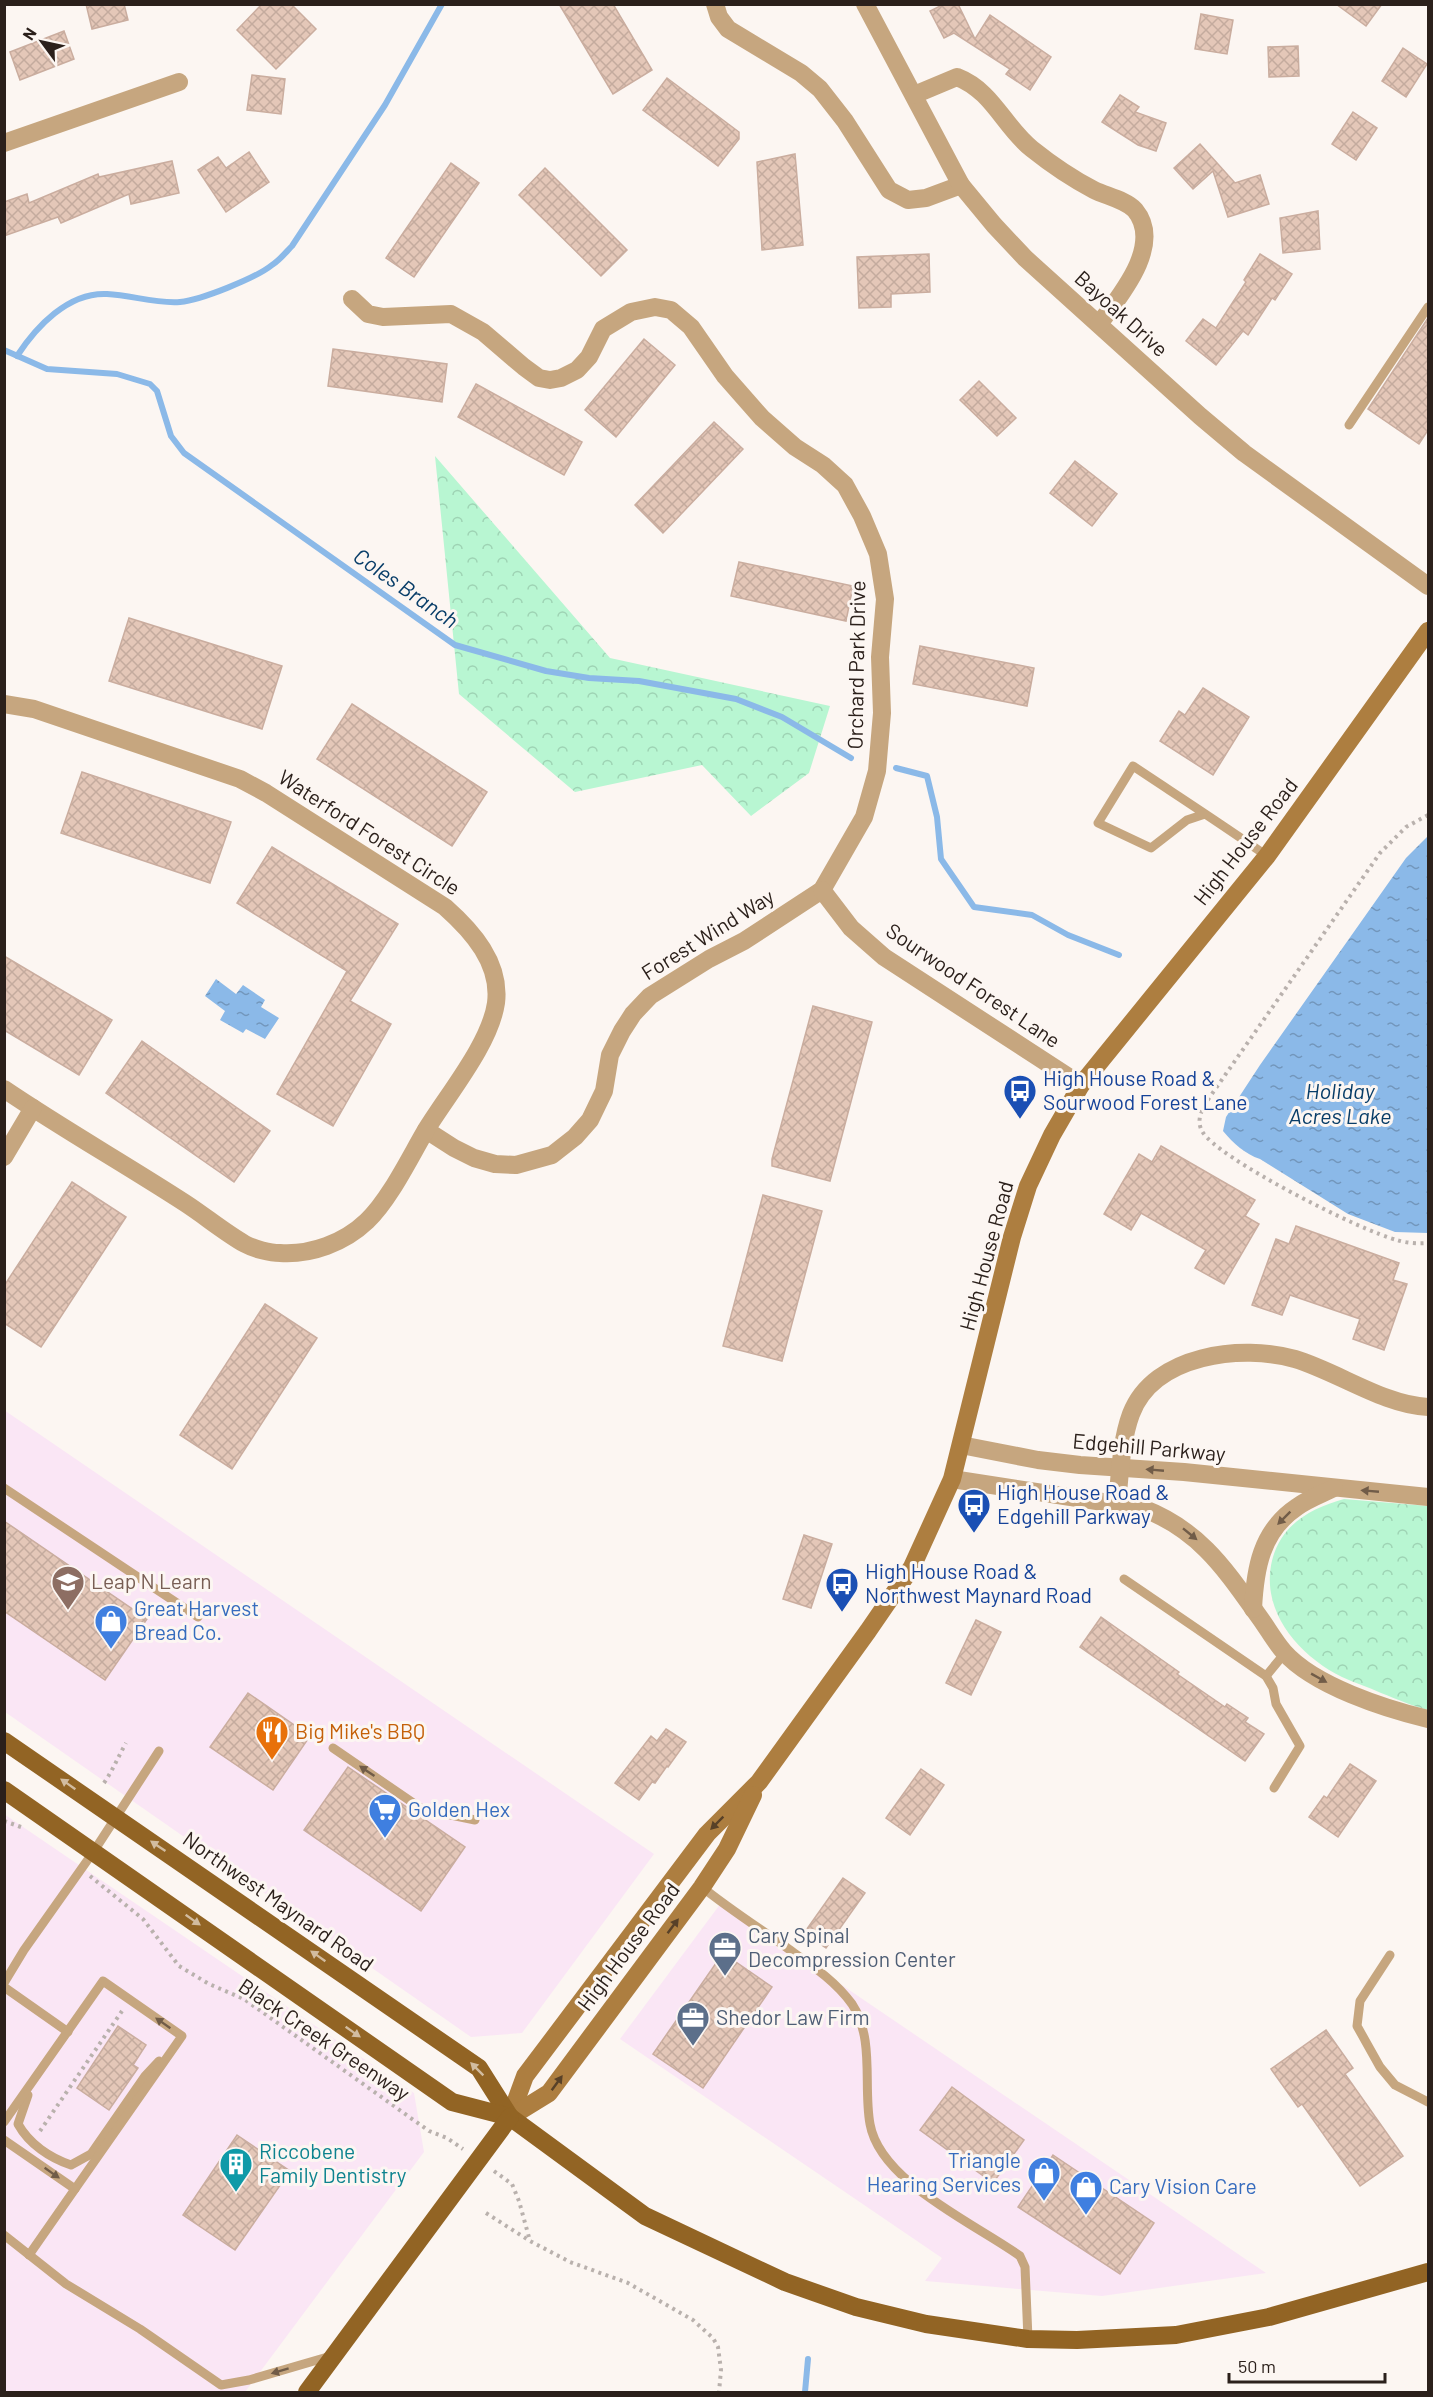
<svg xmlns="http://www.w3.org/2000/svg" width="1433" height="2397" font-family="Barlow,sans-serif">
<defs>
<pattern id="park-crowns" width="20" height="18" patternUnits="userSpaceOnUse" patternTransform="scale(1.5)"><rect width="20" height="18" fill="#b8f6d2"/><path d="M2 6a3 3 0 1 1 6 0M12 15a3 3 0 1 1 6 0" fill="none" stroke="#9ed3b4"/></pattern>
<pattern id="water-ripples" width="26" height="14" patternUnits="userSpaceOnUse" patternTransform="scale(1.5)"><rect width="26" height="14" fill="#8bb9e8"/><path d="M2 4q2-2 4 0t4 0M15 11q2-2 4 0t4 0" fill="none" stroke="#7296bb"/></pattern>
<pattern id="building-cross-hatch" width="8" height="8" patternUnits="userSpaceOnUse" patternTransform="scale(1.5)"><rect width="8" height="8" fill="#e4c7b8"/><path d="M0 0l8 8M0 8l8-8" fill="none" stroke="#c4ab9e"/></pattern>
</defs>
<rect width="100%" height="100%" fill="#fcf6f2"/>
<!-- commercial -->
<g fill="#fae6f5">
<path d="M4,1410L654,1854L522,2033L471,2037L5,1712Z"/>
<path d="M4,1814L414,2093L424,2152L245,2392H5Z"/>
<path d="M721,1903L1266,2273L1102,2296L925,2281L942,2258L620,2039Z"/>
</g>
<!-- park -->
<g fill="url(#park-crowns)">
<path d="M435,456L610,658L830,706L809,773L751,816L702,765L575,792L459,694Z"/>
<path d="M1344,1499L1428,1506V1710C1412,1706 1397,1699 1381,1693C1368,1687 1355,1683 1342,1677C1298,1655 1258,1609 1273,1557C1283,1523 1312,1508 1344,1499Z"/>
</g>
<!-- water -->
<g fill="url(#water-ripples)">
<path d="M1428,836V1233L1395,1232L1348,1214L1260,1159C1245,1154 1234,1144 1223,1131L1226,1117L1260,1065L1406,858Z"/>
<path d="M216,979L236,994L243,985L265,1000L261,1007L279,1018L265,1039L246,1029L243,1033L220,1020L225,1011L205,996Z"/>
</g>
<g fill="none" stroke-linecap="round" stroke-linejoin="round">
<!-- stream -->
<g stroke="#8bb9e8" stroke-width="6">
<path d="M4,350L47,369L117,374L150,384L157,391L171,436L184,453L455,645L546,671L589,678L639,681L736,699L782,717L851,758"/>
<path d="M17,356C36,327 68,292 107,294C132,295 155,304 180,302C201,300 256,278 272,265C280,260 286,252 292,246L385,105L442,4"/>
<path d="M896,768L927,776L937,817L941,859L974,907L1032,915L1068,935L1119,955"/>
<path d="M805,2392L808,2359"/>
</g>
</g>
<!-- building -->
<g fill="url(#building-cross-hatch)" stroke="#caad9f" stroke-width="1.5">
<path d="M86,4H124L128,20L92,29Z"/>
<path d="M262,4H291L316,29L276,69L237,30Z"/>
<path d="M559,4H613L652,70L613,94Z"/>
<path d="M944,4H958L975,39L990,15L1051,57L1030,90L1006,74L1010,69L954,33L944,38L930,11Z"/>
<path d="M1336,4H1382L1366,26Z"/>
<path d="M1201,14L1233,20L1227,54L1195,49Z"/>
<path d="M64,31L74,59L20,80L10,52Z"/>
<path d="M1298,46L1299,76L1269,77L1268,47Z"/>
<path d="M1403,48L1427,64L1406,97L1382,81Z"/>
<path d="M252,75L285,79L281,114L247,110Z"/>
<path d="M667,78L739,132V139L718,166L643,110Z"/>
<path d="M1120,95L1139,107L1135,112L1166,123L1156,151L1138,145L1102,122Z"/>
<path d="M1353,112L1377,128L1356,160L1332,144Z"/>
<path d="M1200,144L1235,183L1260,175L1269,204L1228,217L1213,171L1193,189L1174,168Z"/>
<path d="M249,152L269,182L226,212L198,170L218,157L226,168Z"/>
<path d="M795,154L803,245L762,250L757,162Z"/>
<path d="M172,161L179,193L131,204L129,194L61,223L58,217L4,236V202L27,194L29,203L98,174L99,177Z"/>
<path d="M451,163L479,183L414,277L386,258Z"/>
<path d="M545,168L627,250L601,276L519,195Z"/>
<path d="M1318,211L1320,249L1283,253L1280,218Z"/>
<path d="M929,254L930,292L891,294V307L859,308L857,257Z"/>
<path d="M1260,254L1292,274L1275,300L1272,298L1248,335L1243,331L1216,365L1186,341L1203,319L1216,328L1246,282L1244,280Z"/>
<path d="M1428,318V430L1419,444L1368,409Z"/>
<path d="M644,339L675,365L616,437L585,410Z"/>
<path d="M333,349L447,364L442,402L328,386Z"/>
<path d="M979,381L1016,418L997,436L960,400Z"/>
<path d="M476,384L582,442L564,475L458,417Z"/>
<path d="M714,422L743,449L663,533L635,505Z"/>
<path d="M1075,461L1117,494L1092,526L1050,493Z"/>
<path d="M739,562L853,586L846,621L731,596Z"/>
<path d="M129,618L282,666L262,729L109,681Z"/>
<path d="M920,646L1034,668L1027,706L913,684Z"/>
<path d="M1203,688L1249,717L1213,775L1160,741L1179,711L1185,715Z"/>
<path d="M352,704L487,792L452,846L317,759Z"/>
<path d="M82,772L231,822L210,883L61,833Z"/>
<path d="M272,847L398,924L350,1001L391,1024L333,1126L277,1094L347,971L237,903Z"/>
<path d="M4,956L112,1020L79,1075L4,1030Z"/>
<path d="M813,1006L872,1022L830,1181L772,1166V1159Z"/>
<path d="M142,1041L270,1131L234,1182L106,1093Z"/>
<path d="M1161,1146L1255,1200L1245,1216L1259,1224L1224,1284L1195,1268L1206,1250L1141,1213L1131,1230L1104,1214L1139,1154L1152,1162Z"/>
<path d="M72,1182L126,1217L41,1347L4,1323V1286Z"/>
<path d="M763,1195L822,1211L782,1361L723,1346Z"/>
<path d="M1296,1226L1399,1263L1393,1280L1407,1284L1384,1350L1353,1339L1360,1319L1290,1295L1282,1315L1252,1305L1276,1239L1289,1244Z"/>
<path d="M265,1304L317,1338L232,1469L180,1435Z"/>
<path d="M4,1521L147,1619L105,1680L4,1611Z"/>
<path d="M804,1535L832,1544L811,1608L783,1599Z"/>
<path d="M1101,1617L1179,1672L1177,1674L1225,1707L1227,1704L1248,1718L1245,1722L1264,1734L1245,1761L1080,1647Z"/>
<path d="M976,1620L1001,1632L971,1695L946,1683Z"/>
<path d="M248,1693L310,1736L273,1790L210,1747Z"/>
<path d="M666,1729L686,1742L668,1767L667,1766L655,1783L652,1782L639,1800L615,1783L651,1736L657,1741Z"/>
<path d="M1350,1764L1376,1781L1338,1837L1309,1817L1324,1796L1327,1798Z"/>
<path d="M348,1767L465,1847L421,1911L304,1830Z"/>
<path d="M921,1769L944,1785L910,1835L886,1818Z"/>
<path d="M843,1878L865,1893L826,1948L804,1933Z"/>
<path d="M723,1953L772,1987L703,2088L653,2054Z"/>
<path d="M118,2026L146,2045L133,2065L138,2068L109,2110L77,2088Z"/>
<path d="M1326,2030L1353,2068L1345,2074L1403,2156L1360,2186L1302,2104L1298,2107L1271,2069Z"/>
<path d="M952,2087L1024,2140L993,2183L920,2130Z"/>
<path d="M237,2135L290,2171L235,2250L183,2215Z"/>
<path d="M1053,2155L1154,2223L1120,2274L1018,2207Z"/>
</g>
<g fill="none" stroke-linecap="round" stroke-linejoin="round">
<!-- path -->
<g stroke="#b9b1ad" stroke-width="4" stroke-dasharray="3 4.5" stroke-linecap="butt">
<path d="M1428,815L1406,827L1380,853L1207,1101C1202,1110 1196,1120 1202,1131C1216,1158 1363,1232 1397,1240C1406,1243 1418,1244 1428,1243"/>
<path d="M104,1783C113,1770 118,1757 126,1743"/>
<path d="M4,1821L21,1827"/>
<path d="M90,1876L143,1919L179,1966L209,1984L244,1999L429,2131L447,2138L463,2149"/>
<path d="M40,2131L122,2011"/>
<path d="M494,2171L512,2184L519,2201L530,2241"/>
<path d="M486,2213L530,2241L570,2262L628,2283L693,2320L713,2338L718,2347L721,2370L719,2392"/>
</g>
<!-- lane -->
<g stroke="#c6a67f" stroke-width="9">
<path d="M1349,425L1428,307"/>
<path d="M1205,814L1187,820L1151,848L1098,823L1133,766C1178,796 1223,825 1267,856"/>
<path d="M4,1488L198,1617"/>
<path d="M1124,1579L1266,1676L1273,1688L1276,1704L1300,1746L1274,1788"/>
<path d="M1266,1676L1285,1653"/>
<path d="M333,1748L422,1809L475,1820"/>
<path d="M702,1887C728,1908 756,1926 783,1945C808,1963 834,1979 852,2004C875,2039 863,2086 870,2124C880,2182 976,2224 1020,2256L1025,2267L1028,2339"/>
<path d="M1390,1955L1360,2001L1357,2026L1380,2067L1395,2085L1428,2102"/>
<path d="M4,1983L24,1950L94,1851L159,1751"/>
<path d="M4,1987L68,2032"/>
<path d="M28,2095L18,2124C29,2144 50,2158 71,2165L91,2154L145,2076L159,2061"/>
<path d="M4,2122L103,1981L182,2036L75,2189L4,2140"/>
<path d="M4,2235L66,2284L140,2329L221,2385L249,2380L331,2356"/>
<path d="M29,2255L75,2189"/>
</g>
<!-- street -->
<g stroke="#c6a67f" stroke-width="18">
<path d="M715,4L719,17L728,29L801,73L820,89L845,121L889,190L908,200L926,198L961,185"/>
<path d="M865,4L961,185L994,225L1025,258L1200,416L1244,453L1428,586"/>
<path d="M914,95L957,77C993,91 1004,127 1032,149C1052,165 1071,178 1094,190C1106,196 1126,200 1135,210C1164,245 1119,297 1099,324"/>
<path d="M4,143L179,82"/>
<path d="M352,299L368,314L383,317L451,314L483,332L524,367L539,378L550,380L561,378L577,370L589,357L603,329L631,312L655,307L671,310L691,327L725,376L762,418L795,447L823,465L845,485L862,516L878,554L885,599L880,657L882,713L877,771L864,817L822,890L744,941L709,959L650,996L633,1014L622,1031L610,1055L604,1091L590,1120L575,1137L552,1155L516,1165L495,1164L474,1158L454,1148L426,1130"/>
<path d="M4,704L34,709L240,779L266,793L445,907C472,931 501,963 496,1003C490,1044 448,1094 426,1130C410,1157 390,1199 367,1221C344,1243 311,1255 280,1253C270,1253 254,1249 245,1244C224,1232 205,1216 185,1203C125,1164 63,1129 4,1089"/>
<path d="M822,890L851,928L884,957L1081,1085"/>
<path d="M4,1157L33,1108"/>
<path d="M961,1445L1038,1460L1080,1465L1184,1472L1428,1497"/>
<path d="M952,1479L1142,1508C1200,1530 1225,1569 1260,1618C1268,1629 1275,1642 1284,1652C1314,1686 1386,1709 1428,1719"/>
<path d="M1117,1504C1120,1474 1121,1441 1131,1414C1154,1354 1242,1344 1295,1359C1338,1372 1384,1405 1428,1407"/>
<path d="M1253,1609C1255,1569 1261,1531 1297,1507C1308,1499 1322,1494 1334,1488"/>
</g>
<!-- secondary -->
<g stroke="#ad7e40" stroke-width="18">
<path d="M510,2117L525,2076L707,1834L759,1782L868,1631L912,1567L952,1479L1012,1237L1028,1186L1052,1135L1081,1085L1267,856L1428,631"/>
<path d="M510,2117L549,2093L702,1887L727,1849L753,1795"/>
</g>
<!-- primary -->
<g stroke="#926424" stroke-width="18">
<path d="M4,1741L479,2068L510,2117"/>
<path d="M4,1790L452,2102L510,2117L645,2216L785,2282L856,2307L926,2324L1028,2339L1077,2340L1176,2335L1269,2317L1428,2272"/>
<path d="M307,2392L510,2117"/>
</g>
</g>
<!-- one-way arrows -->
<defs><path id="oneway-solid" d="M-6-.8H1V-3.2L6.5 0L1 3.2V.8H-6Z" transform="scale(1.5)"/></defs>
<g fill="#715c48">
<use href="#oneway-solid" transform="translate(1155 1470) rotate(-175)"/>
<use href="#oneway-solid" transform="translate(1370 1491) rotate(-175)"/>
<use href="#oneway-solid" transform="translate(1284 1518) rotate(135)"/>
<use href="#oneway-solid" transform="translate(1190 1534) rotate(39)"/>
<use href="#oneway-solid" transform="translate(1319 1678) rotate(29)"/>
<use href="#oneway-solid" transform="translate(367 1771) rotate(-146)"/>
<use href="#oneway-solid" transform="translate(163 2023) rotate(-145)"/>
<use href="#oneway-solid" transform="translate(52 2173) rotate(35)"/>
<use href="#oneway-solid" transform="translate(280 2371) rotate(163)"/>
</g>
<g fill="#d2bca0">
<use href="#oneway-solid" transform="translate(68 1784) rotate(-145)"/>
<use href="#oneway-solid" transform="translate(158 1846) rotate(-146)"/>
<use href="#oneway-solid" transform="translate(193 1920) rotate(35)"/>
<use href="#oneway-solid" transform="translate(318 1956) rotate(-145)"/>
<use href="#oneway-solid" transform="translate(353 2032) rotate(35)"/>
<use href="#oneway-solid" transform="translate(477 2069) rotate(-135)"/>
</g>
<g fill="#584128">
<use href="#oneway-solid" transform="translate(717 1823) rotate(135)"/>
<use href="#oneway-solid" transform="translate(673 1926) rotate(-53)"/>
<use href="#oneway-solid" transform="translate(557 2083) rotate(-54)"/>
</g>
<!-- icons -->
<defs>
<g id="bus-pin" transform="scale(1.725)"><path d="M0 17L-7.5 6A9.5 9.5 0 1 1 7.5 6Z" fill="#1a4fb4" stroke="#fcf6f2"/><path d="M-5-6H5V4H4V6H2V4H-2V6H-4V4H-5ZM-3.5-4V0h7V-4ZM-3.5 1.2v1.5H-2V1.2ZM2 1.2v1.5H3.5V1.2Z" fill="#fff"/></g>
<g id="school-pin" transform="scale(1.725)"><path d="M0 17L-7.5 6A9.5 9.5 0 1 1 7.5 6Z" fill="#8d6e63" stroke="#fcf6f2"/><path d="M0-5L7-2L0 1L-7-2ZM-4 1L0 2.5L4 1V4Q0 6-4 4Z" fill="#fff"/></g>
<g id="shop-pin" transform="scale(1.725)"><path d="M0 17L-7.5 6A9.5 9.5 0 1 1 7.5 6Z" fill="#3f7fe0" stroke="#fcf6f2"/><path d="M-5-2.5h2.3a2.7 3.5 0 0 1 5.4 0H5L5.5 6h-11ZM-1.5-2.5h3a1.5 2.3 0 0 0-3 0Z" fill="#fff"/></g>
<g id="restaurant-pin" transform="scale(1.725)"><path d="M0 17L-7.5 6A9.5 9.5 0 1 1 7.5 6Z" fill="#e8710a" stroke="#fcf6f2"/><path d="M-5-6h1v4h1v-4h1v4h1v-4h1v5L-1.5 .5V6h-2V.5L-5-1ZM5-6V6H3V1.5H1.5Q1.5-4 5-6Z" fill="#fff"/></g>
<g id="supermarket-pin" transform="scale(1.725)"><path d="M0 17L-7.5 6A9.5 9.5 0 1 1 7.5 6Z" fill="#3f7fe0" stroke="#fcf6f2"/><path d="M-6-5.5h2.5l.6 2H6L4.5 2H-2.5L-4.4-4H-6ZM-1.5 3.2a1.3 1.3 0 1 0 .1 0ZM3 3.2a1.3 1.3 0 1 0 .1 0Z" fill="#fff"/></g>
<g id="office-pin" transform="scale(1.725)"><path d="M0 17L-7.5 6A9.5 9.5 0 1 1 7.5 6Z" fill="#5c6f8a" stroke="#fcf6f2"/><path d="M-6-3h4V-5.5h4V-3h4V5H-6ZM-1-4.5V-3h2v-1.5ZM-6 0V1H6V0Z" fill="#fff"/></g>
<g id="building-pin" transform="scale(1.725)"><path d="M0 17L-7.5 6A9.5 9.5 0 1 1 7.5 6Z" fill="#0f9aa8" stroke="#fcf6f2"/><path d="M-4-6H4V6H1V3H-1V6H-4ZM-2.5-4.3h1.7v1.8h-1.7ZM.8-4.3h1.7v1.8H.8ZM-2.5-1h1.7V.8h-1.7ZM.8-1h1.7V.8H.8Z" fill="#fff"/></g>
</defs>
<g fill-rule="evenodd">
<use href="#bus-pin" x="1020" y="1091"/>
<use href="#bus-pin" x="974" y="1505"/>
<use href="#school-pin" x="68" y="1582"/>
<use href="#bus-pin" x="842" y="1584"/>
<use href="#shop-pin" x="111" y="1621"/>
<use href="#restaurant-pin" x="272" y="1732"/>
<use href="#supermarket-pin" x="385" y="1810"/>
<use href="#office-pin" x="725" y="1948"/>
<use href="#office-pin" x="693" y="2018"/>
<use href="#building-pin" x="236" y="2164"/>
<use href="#shop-pin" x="1044" y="2173"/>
<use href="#shop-pin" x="1086" y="2187"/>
</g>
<g text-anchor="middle" stroke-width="6" stroke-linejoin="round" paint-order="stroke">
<!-- street labels -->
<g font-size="21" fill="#2b201b" stroke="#fcf6f2">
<text transform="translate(1121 314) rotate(42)" y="7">Bayoak Drive</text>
<text transform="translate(857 665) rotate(-89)" y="7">Orchard Park Drive</text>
<text transform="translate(369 833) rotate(33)" y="7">Waterford Forest Circle</text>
<text transform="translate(1246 842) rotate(-52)" y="7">High House Road</text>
<text transform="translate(708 935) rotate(-32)" y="7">Forest Wind Way</text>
<text transform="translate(973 986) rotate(34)" y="7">Sourwood Forest Lane</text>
<text transform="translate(987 1256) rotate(-75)" y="7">High House Road</text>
<text transform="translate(1149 1448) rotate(5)" y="7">Edgehill Parkway</text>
<text transform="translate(278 1902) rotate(35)" y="7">Northwest Maynard Road</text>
<text transform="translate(629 1947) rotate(-53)" y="7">High House Road</text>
<text transform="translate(324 2040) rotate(34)" y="7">Black Creek Greenway</text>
</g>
<!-- transit labels -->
<g font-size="21" fill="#164399" stroke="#fcf6f2" text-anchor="start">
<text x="1043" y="1086">High House Road &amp;<tspan x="1043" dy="24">Sourwood Forest Lane</tspan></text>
<text x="997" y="1500">High House Road &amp;<tspan x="997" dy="24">Edgehill Parkway</tspan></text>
<text x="865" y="1579">High House Road &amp;<tspan x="865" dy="24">Northwest Maynard Road</tspan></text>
</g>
<!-- education labels -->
<g font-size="21" fill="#785e54" stroke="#fcf6f2" text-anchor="start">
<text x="91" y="1589">Leap N Learn</text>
</g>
<!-- shop labels -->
<g font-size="21" fill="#366cbe" stroke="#fcf6f2" text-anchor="start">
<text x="134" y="1616">Great Harvest<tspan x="134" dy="24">Bread Co.</tspan></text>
<text x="408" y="1817">Golden Hex</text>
<text x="1021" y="2168" text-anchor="end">Triangle<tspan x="1021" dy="24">Hearing Services</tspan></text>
<text x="1109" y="2194">Cary Vision Care</text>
</g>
<!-- food labels -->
<g font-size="21" fill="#c56008" stroke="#fcf6f2" text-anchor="start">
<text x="295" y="1739">Big Mike's BBQ</text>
</g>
<!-- service labels -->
<g font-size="21" fill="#4e5e75" stroke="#fcf6f2" text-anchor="start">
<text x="748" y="1943">Cary Spinal<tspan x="748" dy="24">Decompression Center</tspan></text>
<text x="716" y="2025">Shedor Law Firm</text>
</g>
<!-- culture labels -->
<g font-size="21" fill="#0d838f" stroke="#fcf6f2" text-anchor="start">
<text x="259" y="2159">Riccobene<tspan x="259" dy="24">Family Dentistry</tspan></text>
</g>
<!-- water labels -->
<g font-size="22" font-style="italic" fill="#083d68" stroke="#fcf6f2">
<text transform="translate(406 588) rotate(35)" y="8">Coles Branch</text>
<text x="1340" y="1099">Holiday<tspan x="1340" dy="25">Acres Lake</tspan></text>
</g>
</g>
<!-- border -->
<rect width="1433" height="2397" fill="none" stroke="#2b201b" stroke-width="12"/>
<!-- north arrow -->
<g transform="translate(42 42) rotate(303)" stroke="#fcf6f2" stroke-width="4.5" paint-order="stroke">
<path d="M0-4.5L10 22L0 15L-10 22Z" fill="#2b201b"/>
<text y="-9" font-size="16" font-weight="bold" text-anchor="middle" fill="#2b201b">N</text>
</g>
<!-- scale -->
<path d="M1229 2373v9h156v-9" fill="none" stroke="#2b201b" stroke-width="3"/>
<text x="1238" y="2373" font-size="18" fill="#2b201b" stroke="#fcf6f2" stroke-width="4.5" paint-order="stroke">50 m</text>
</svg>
